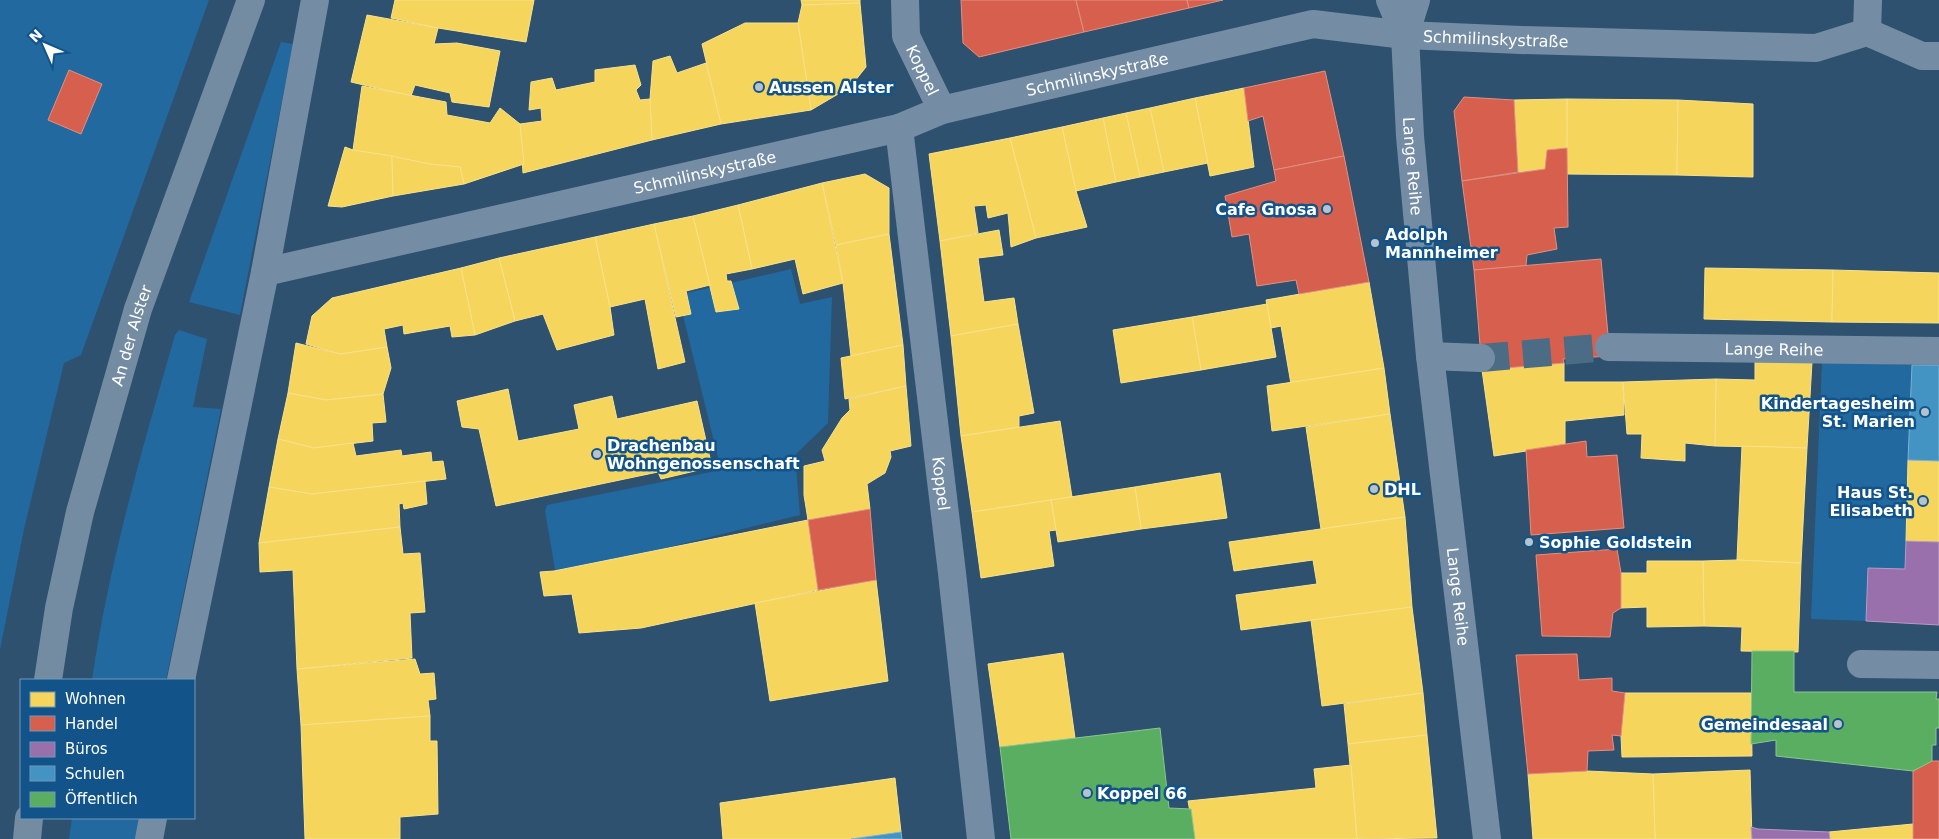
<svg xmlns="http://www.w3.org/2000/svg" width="1939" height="839" font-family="'DejaVu Sans',sans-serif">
<rect width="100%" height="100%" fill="#2d516f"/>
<!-- green -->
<g fill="#2269a0">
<path d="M0,0H209L81,355L64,363L24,529L0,650Z"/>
<path d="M281,42L293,44L240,315L189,302Z"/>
<path d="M791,269L800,304L832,297L828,423L795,455L800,515L556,575L545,511L547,505L721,470L678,295Z"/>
<path d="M179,330L207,339L193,407L221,409L166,680H92C109,563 142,449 175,335Z"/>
<path d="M1822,362L1912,365L1905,569L1866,621L1811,619Z"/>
<path d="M72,818H139L135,839H69Z"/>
</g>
<!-- homes -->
<g fill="#f6d55c" stroke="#f9e28d">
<path d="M395,0H534L526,42L438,28L391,18Z"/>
<path d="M801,0H860V3L802,5Z"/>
<path d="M860,3L866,67L850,87L811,110L798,23L802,5Z"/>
<path d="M367,15L438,28L434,44L457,43L500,51L489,107L452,102L450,93L415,85L411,96L351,82Z"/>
<path d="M745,23H798L811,110L721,124L702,44Z"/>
<path d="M670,56L677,73L706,63L721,124L652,140L650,99L653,61Z"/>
<path d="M635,65L641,85L636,90L640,100L650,99L652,140L523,173L520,124L542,121L541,108L529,110L531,82L552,78L556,90L595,82V70Z"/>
<path d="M362,86L446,102L447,115L490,123L500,108L520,124L524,164L464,184L460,167L429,164L353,150Z"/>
<path d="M1244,88L1254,167L1210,176L1195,98Z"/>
<path d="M1195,98L1208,163L1164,172L1150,108Z"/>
<path d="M1567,99L1678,100L1677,175L1566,174Z"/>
<path d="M1567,99V148L1547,150L1545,169L1518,172L1514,100Z"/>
<path d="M1678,100L1753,104V177L1677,175Z"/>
<path d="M1150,108L1164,172L1140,177L1126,113Z"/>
<path d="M1126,113L1140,177L1116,182L1103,118Z"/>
<path d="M1103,118L1116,182L1076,191L1062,127Z"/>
<path d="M1062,127L1076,191L1087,227L1036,238L1010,138Z"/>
<path d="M1010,138L1036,238L1011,247L1008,213L988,218L986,205L974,206L978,233L940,241L929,154Z"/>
<path d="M345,147L353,150L392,156L393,196L342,207L328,206Z"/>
<path d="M392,156L429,164L460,167L464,184L393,196Z"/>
<path d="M865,174L889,188V234L836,245L822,183Z"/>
<path d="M822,183L843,283L803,294L795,259L752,269L738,205Z"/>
<path d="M738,205L752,269L726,274L727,281H731L739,309L716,312L693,216Z"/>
<path d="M693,216L710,285L686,291L691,314L676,317L654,224Z"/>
<path d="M654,224L685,362L658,369L645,299L610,307L595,237Z"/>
<path d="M999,230L1003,255L978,258L984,302L1014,298L1018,324L951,336L940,241Z"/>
<path d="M889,234L903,345L851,356L843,283L836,245Z"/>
<path d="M595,237L610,307L614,335L557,350L543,314L515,321L499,258Z"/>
<path d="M499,258L515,321L475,335L461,268Z"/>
<path d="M461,268L475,335L452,337L450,326L404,334L403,325L384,329L387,347L340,354L306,344L312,316L332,298Z"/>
<path d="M1705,268L1833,270L1832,322L1704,319Z"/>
<path d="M1833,270L1939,273V323L1832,322Z"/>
<path d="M1369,282L1384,368L1291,384L1281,326L1271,328L1266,300Z"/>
<path d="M1267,304L1276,357L1201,370L1192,317Z"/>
<path d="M1192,317L1201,370L1121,383L1113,330Z"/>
<path d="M1018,324L1034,413L1019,416V427L961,436L951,336Z"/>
<path d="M296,343L340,354L387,347L391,368L383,394L326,400L288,393Z"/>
<path d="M903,345L906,386L845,399L841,358Z"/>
<path d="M1755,361L1812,362L1807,448L1715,446L1716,379L1755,380Z"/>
<path d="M1564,363V382H1623L1624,415L1565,421V445L1494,456L1482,370Z"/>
<path d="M1384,368L1390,414L1272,431L1267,386Z"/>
<path d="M1716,379L1715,446L1685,443V461L1641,458L1642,434H1627L1623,382Z"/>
<path d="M906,386L911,446L890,451L891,457L885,473L867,484L870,509L808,520L804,495V466L825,461L822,450L842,418L850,410L849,399Z"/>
<path d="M508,389L518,441L579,429L574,405L612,396L617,419L697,401L712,467L661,479L658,472L496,506L479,429L462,427L457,401Z"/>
<path d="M288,393L326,400L383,394L386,422L372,423L373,441L314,448L278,439Z"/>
<path d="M1390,414L1405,517L1321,529L1306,427Z"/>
<path d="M1060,421L1072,497L972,512L961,436Z"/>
<path d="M278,439L314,448L353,443L356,456L401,450L402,456L431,452L432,462L443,461L446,479L312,494L269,487Z"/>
<path d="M1742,446L1807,448L1801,563L1737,560Z"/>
<path d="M1908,460L1939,461V542L1906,541Z"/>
<path d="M1220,473L1227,518L1141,529L1135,487Z"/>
<path d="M425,481L427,504L404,509L403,503L399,504L400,527L259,543L269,487L312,494Z"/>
<path d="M1135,487L1141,529L1058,542L1051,500Z"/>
<path d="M1051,500L1056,530L1049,531L1054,566L981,578L972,512Z"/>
<path d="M1405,517L1412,607L1241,630L1236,595L1317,584L1313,560L1234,571L1229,542Z"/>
<path d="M808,520L818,590L641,628L579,633L572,594L544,596L540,572L554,571Z"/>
<path d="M400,527L403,554L420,553L425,612L410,613L412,658L297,669L293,570L260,572L259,543Z"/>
<path d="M1737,560L1801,563L1798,652L1741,651L1742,627L1704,626L1703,561Z"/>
<path d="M1647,561H1703L1704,626L1647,627V607L1621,608V573H1647Z"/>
<path d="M876,580L888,681L770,701L755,603Z"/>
<path d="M1412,607L1423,693L1322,706L1311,620Z"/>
<path d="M1063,653L1075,738L1000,747L988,664Z"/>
<path d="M415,659L420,674L434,673L436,699L428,700L430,716L301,725L297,669Z"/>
<path d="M1423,693L1427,735L1348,744L1344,704Z"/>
<path d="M1625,693H1751L1752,756L1622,757L1621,736Z"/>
<path d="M430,716V741H437L438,814L400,817V839H305L301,725Z"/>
<path d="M1427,735L1437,838L1357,839L1348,744Z"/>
<path d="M1351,765L1357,839H1195L1188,801L1316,788L1314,769Z"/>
<path d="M1750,770L1752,839H1655L1653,774Z"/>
<path d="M1587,771L1653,774L1655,839H1533L1528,774Z"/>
<path d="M895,778L901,832L851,839H723L720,803Z"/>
<path d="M1913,824V839H1830L1829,832Z"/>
</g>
<!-- shops -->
<g fill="#d6604d" stroke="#e29082">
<path d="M961,0H1076L1084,32L979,57L963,43Z"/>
<path d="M1076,0H1187L1189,8L1084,32Z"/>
<path d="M1187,0H1223L1189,8Z"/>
<path d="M69,70L102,84L81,134L48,120Z"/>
<path d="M1325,71L1344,156L1274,170L1263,116L1248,121L1244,88Z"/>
<path d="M1464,97L1514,100L1518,172L1462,181L1454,111Z"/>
<path d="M1567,148L1568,227L1554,228L1557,249L1527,255L1526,266L1474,270L1462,181L1545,169L1547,150Z"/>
<path d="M1344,156L1369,282L1299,294L1296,280L1257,286L1249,234L1232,237L1225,196L1276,181L1274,170Z"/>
<path d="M1601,259L1610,356L1563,359L1564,363L1482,370L1474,270Z"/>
<path d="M1586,441L1587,457L1617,455L1624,528L1531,535L1526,450Z"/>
<path d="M870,509L876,580L818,590L808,520Z"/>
<path d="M1617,549L1621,573V608L1613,613L1610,637L1542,636L1536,555Z"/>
<path d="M1577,654L1579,680L1612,678V691L1625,693L1621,736L1612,735L1614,750L1588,751L1587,771L1528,774L1516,655Z"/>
<path d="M1932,761H1939V839H1913V771Z"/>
</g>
<!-- offices -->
<g fill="#9970ab" stroke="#b89bc4">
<path d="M1906,541L1939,542V625L1866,621L1868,568L1905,569Z"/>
<path d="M1751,827L1758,829L1829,832L1830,839H1752Z"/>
</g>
<!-- schools -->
<g fill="#4393c3" stroke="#7bb3d5">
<path d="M1912,365H1939V461L1908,460Z"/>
<path d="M901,832L902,839H851Z"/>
</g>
<!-- public -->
<g fill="#5aae61" stroke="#8cc690">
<path d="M1752,651H1794V692H1937L1936,699H1939V728H1936V745H1932V761L1913,771L1776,756V740L1751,744Z"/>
<path d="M1160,728L1169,808L1191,809L1195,839H1011L1000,747Z"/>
</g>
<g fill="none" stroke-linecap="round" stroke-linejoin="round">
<!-- minor-tunnel -->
<path stroke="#4c6b85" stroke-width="28" stroke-dasharray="28 14" stroke-linecap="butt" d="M1481,358L1609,347"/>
<!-- minor -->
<g stroke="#748da4" stroke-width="28">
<path id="s1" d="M905,0L906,36L942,110"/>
<path d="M1390,0L1405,35"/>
<path id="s2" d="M1416,0L1405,35L1410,136L1430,356L1487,839"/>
<path d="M1867,32L1868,0"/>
<path id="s3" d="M899,128L952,573L981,839"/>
<path id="s4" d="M265,272L899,128L942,110L1313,24L1405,35L1521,40L1816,48L1867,32L1922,56H1939"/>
<path id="s5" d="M1609,347L1939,351"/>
<path d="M1430,356L1481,358"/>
<path d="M1861,664L1939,665"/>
<path d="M181,680L265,272L315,0"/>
<path d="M149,839L153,818"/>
</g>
<!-- major -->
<g stroke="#738ca2" stroke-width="28">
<path id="s6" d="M48,680L59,608L80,512L138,309L251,0"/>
<path d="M27,839L29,818"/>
</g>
</g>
<!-- markers -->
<g fill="#b6c2cd" stroke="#12548a" stroke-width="2">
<circle cx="759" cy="87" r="5"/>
<circle cx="1327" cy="209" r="5"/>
<circle cx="1375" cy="243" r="5"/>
<circle cx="1925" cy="412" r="5"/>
<circle cx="597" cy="454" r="5"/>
<circle cx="1374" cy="489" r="5"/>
<circle cx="1923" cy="501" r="5"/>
<circle cx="1529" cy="542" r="5"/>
<circle cx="1838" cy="724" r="5"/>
<circle cx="1087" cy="793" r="5"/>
</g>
<g text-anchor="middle" stroke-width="5" stroke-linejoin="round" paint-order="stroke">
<!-- street labels -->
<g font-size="16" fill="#fff" stroke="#12548a">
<text dy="6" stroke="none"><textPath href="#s4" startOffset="1261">Schmilinskystraße</textPath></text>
<text dy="6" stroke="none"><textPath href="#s1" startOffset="74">Koppel</textPath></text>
<text dy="6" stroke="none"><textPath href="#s4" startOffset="856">Schmilinskystraße</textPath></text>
<text dy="6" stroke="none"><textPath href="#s2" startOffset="168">Lange Reihe</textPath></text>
<text dy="6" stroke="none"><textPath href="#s4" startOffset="451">Schmilinskystraße</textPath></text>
<text dy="6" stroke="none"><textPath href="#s6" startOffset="355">An der Alster</textPath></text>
<text dy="6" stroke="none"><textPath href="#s5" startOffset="165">Lange Reihe</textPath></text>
<text dy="6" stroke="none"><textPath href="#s3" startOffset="358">Koppel</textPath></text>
<text dy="6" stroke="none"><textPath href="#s2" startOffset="601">Lange Reihe</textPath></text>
</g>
<!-- poi labels -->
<g font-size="16" font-weight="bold" fill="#fff" stroke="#12548a" text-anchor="start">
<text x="769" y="93">Aussen Alster</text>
<text x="1317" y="215" text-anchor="end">Cafe Gnosa</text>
<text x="1385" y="240">Adolph<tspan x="1385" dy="18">Mannheimer</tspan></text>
<text x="1915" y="409" text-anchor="end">Kindertagesheim<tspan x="1915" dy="18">St. Marien</tspan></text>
<text x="607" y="451">Drachenbau<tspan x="607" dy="18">Wohngenossenschaft</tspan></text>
<text x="1384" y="495">DHL</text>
<text x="1913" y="498" text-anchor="end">Haus St.<tspan x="1913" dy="18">Elisabeth</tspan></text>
<text x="1539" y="548">Sophie Goldstein</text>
<text x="1828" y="730" text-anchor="end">Gemeindesaal</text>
<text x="1097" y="799">Koppel 66</text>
</g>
</g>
<!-- legend -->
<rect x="20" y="679" width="175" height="140" fill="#12548a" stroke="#7198b9"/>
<rect x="30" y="692" width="25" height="15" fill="#f6d55c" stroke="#7198b9"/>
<text x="65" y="704" font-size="15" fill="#ffffff">Wohnen</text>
<rect x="30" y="716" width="25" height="15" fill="#d6604d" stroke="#7198b9"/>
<text x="65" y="729" font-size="15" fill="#ffffff">Handel</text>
<rect x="30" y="742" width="25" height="15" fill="#9970ab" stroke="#7198b9"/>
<text x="65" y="754" font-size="15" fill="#ffffff">Büros</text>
<rect x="30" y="766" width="25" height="15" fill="#4393c3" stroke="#7198b9"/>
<text x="65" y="779" font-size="15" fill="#ffffff">Schulen</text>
<rect x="30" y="792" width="25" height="15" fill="#5aae61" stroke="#7198b9"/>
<text x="65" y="804" font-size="15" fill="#ffffff">Öffentlich</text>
<!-- north arrow -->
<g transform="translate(45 45) rotate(315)" stroke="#12548a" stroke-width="4" paint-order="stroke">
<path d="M0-4L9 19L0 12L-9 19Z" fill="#ffffff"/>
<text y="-8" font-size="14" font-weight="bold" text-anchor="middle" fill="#ffffff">N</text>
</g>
</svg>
